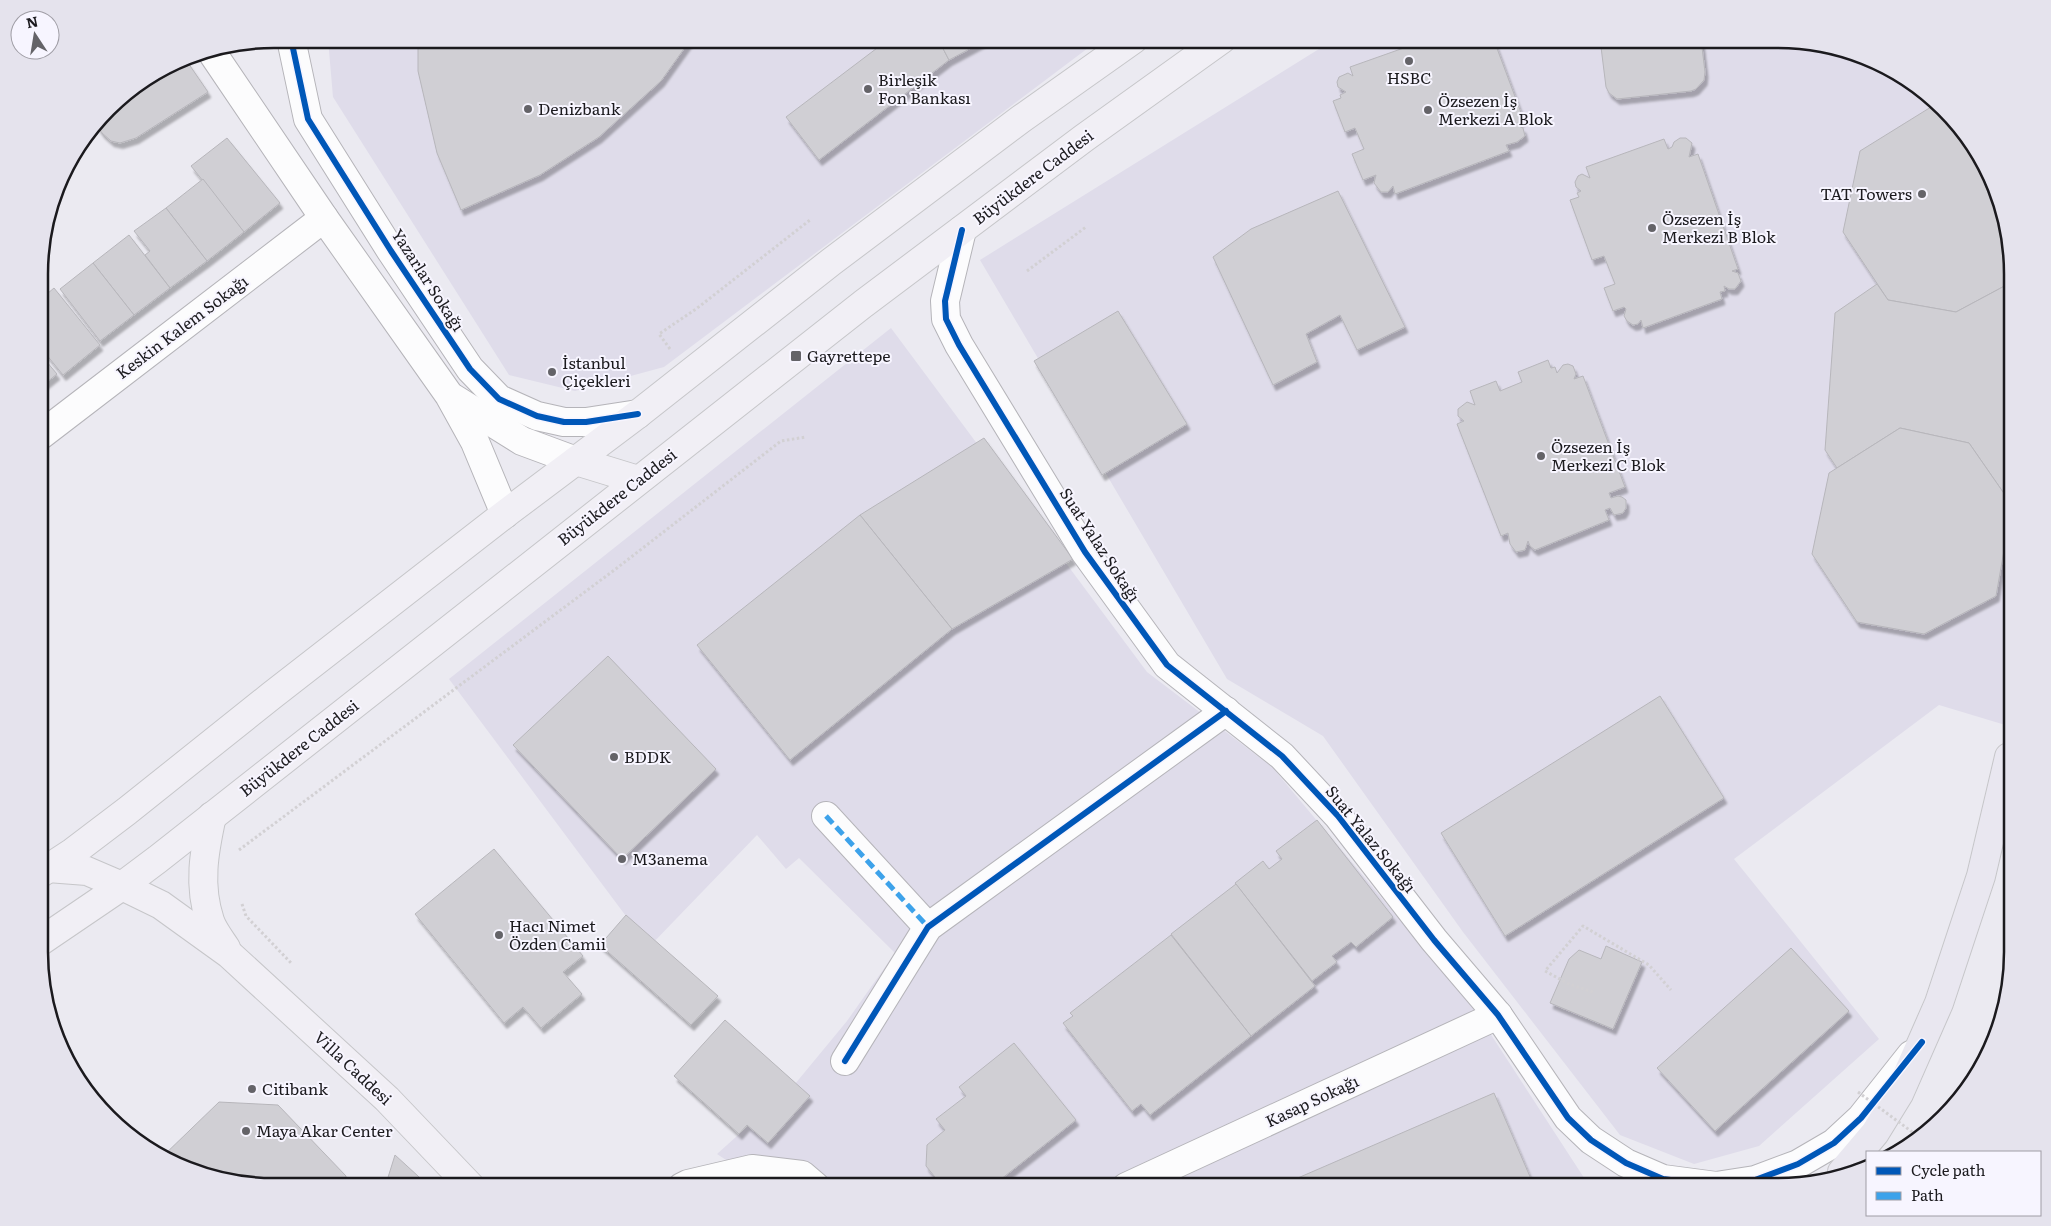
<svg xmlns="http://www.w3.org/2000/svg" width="2051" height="1226" font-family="Literata,serif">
<defs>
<filter id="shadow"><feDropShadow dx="3" dy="5.5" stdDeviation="1" flood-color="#0004"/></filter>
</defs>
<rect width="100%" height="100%" fill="#ebeaf1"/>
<!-- built -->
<g fill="#dfdcea">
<path d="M328,39H1100L664,367L575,391L509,375L333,97Z"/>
<path d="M1335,39H1778L1838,47L1895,70L1943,107L1981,156L2012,258V727L1939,705L1734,859L1879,1039L1759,1146L1694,1164L1620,1135L1463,932L1323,736L1227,679L980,260Z"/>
<path d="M891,328L1147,672L1272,767L1473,1007L1590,1187H767L717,1154L795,1084L847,1021L895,953L799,858L786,869L757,835L649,947L449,679Z"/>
</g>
<!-- building -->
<g fill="#d0cfd4" stroke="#b7b6bb" filter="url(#shadow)">
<path d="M418,39H691L661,81L599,137L540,175L461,210L437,153L418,71Z"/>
<path d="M889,39H938L949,60L819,160L786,117Z"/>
<path d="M938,39H988L949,60Z"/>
<path d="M1429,39H1467L1468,43L1473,41L1472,39H1489L1483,43L1485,47L1495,43L1523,118L1520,122L1515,124L1523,128L1525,136L1517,142L1506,145L1509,151L1395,194L1393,186L1388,192H1381L1374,183L1376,175L1363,180L1352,154L1364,149L1355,128L1345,132L1333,101L1341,98L1340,95L1346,92L1338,87L1337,82L1339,77L1348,73L1353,76L1350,67Z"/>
<path d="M1600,39H1701L1705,72L1704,80L1696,89L1691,91L1617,99L1609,93L1606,87Z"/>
<path d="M184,57L208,92L136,138L120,143L111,141L102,133L97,126L119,97Z"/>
<path d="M1931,107L1945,109L1981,156L2012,258V282L1956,312L1888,300L1843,232L1860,151Z"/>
<path d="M227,138L280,203L244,232L191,166Z"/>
<path d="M1680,138H1686L1692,143L1689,157L1698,154L1738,269L1732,271L1738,273L1741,281L1735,289H1729L1724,286L1725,291L1720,292L1722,299L1643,328L1641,320L1638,324L1633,325L1627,321L1624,316L1626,309L1624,307L1613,311L1604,288L1615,284L1604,256L1592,260L1570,200L1579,197L1577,193L1581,191L1576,187L1575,182L1578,176L1582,174L1590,178L1586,167L1664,139L1668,149L1672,147L1674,142Z"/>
<path d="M203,179L244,232L207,261L166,208Z"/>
<path d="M1338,191L1405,327L1357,350L1340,315L1306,334L1317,362L1273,385L1213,257L1251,229Z"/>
<path d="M166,208L207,261L170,288L145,255L150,251L134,231Z"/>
<path d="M129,235L170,288L134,315L93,263Z"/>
<path d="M93,263L134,315L100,341L60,289Z"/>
<path d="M2012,282V505L1969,443L1900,428L1837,468L1825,450L1835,313L1877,284L1888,300L1956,312Z"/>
<path d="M54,288L100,345L63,375L41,348V299Z"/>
<path d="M1118,311L1187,424L1102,475L1034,361Z"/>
<path d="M41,355L57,374L41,387Z"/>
<path d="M1548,360L1551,368L1555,367L1557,373L1563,365L1568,364L1573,366L1576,374L1574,379L1583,376L1625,487L1609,493L1611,498L1618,496L1622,497L1626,500V508L1623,513L1614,515L1610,508L1605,510L1609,520L1535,550L1530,546L1528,541L1525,550L1516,552L1510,544L1508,533L1501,536L1457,424L1464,421L1458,416V409L1467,402L1475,405L1470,391L1496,381L1500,391L1522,382L1518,372Z"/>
<path d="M1900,428L1969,443L2012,505L1996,596L1924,634L1857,622L1812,554L1829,473Z"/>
<path d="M984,438L1073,559L952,629L860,515Z"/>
<path d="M860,515L952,629L790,760L697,645Z"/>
<path d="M608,656L716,769L622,859L513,745Z"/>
<path d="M1660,696L1724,798L1505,936L1441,833Z"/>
<path d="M1317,820L1393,917L1356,947L1351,942L1332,956L1337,962L1312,981L1235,883L1263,861L1269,869L1282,859L1276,851Z"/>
<path d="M494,849L583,956L563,972L582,994L541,1028L523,1007L504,1023L415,914Z"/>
<path d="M1236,884L1315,986L1251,1036L1171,934Z"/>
<path d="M626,915L718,996L691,1025L600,945Z"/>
<path d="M1171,935L1251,1036L1150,1115L1141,1104L1132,1111L1063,1023L1073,1016L1070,1013Z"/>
<path d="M1606,946L1642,962L1613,1029L1550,1003L1569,959L1579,950L1601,959Z"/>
<path d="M1791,948L1849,1011L1715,1131L1657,1068Z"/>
<path d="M725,1020L810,1096L768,1143L747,1125L739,1134L674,1076Z"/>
<path d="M1014,1043L1076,1120L991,1187H943L926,1166L927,1145L945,1130L936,1119L966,1096L959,1087Z"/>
<path d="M1494,1093L1534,1186L1531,1187H1277Z"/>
<path d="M219,1102L278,1105L346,1176V1187H273L213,1179L161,1158Z"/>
<path d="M395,1155L430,1187H385Z"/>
</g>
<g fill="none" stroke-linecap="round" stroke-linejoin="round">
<!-- minor casing -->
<g stroke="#b5b4b9" stroke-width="30">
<g id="minor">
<path d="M291,39L308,119L391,251L470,369L499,399L537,416L564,422H586L638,414"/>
<path d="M211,51L324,218L449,395L475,442L505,514"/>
<path d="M962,230L945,301L946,319L959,345L1085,552L1167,665L1282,756L1338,816L1434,940L1498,1015L1568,1118L1591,1140L1626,1163L1663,1179L1716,1186L1755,1180L1798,1164L1834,1143L1861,1118L1911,1055"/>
<path d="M453,398L522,441L576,461"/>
<path d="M41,435L324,218"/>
<path d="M826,816L928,927"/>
<path d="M845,1061L928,927L1226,711"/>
<path d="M682,1187L688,1184L752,1169L802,1175L816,1187"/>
<path d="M1126,1187L1498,1015"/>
</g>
</g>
<!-- major casing -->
<g stroke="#c6c6c9" stroke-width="30">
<g id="major">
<path d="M576,461L638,480"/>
<path d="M212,816C204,852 198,885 210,921C213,930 220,939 226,948"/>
<path d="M48,868L87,871L122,886L161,905L229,954L387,1099L471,1187"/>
<path d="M41,873L73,852L127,811L271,696L505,514L638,414L831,262L1021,119L1134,39"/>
<path d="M41,941L122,886L158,859L863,304L1084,138L1222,39"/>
</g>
</g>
<!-- highway casing -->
<g stroke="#c6c6c9" stroke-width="30">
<path id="highway" d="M1842,1172L1875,1133L1899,1094L1939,1003L1981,876L2009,757"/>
</g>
<!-- path -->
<g stroke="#d2d0d3" stroke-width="3" stroke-dasharray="2.5 2.5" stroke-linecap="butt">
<path d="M1027,271L1086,227"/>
<path d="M670,349L659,334L696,309L810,220"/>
<path d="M239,850L617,568L781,441L806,437"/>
<path d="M242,904L246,916L292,964"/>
<path d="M1593,992L1569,984L1545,971L1583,926L1649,965L1671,990"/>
</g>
<!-- minor -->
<use href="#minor" stroke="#fcfcfd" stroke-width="28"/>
<!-- major -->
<use href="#major" stroke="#f1eff5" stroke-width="28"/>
<!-- highway -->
<use href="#highway" stroke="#e9e7f0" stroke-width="28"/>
<!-- path-bridge -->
<path stroke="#d2d0d3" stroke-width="3" stroke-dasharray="2.5 2.5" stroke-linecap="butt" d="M1858,1092L1919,1137"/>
<!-- quiet -->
<path stroke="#3da2ea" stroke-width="5" stroke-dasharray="10 5" stroke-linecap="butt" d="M826,816L928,927"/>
<!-- cycleway casing -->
<g stroke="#f7f5ff" stroke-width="9">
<g id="cycleway">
<path d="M291,39L308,119L391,251L470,369L499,399L537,416L564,422H586L638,414"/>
<path d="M962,230L945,301L946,319L959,345L1085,552L1167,665L1282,756L1338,816L1434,940L1498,1015L1568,1118L1591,1140L1626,1163L1663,1179L1716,1186L1755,1180L1798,1164L1834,1143L1861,1118L1922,1042"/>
<path d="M845,1061L928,927L1226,711"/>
</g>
</g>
<!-- cycleway -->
<use href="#cycleway" stroke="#0057b8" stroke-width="6"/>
</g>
<!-- markers -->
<g fill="#646368" stroke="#f7f5ff" stroke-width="2">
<circle cx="1409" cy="61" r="5"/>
<circle cx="868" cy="89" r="5"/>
<circle cx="528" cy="109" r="5"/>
<circle cx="1428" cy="110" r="5"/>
<circle cx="1922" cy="194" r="5"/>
<circle cx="1652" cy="228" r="5"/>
<rect x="790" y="350" width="12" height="12" rx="2.5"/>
<circle cx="552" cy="372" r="5"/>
<circle cx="1541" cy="456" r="5"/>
<circle cx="614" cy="757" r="5"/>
<circle cx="622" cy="859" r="5"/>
<circle cx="499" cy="935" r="5"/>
<circle cx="252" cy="1089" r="5"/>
<circle cx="246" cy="1131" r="5"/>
</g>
<g text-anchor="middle" stroke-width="4" stroke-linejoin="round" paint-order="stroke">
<!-- poi labels -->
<g font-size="16" fill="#1b1a1e" stroke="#f7f5ff" text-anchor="start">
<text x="1409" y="84" text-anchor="middle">HSBC</text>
<text x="878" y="86">Birleşik<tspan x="878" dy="18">Fon Bankası</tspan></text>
<text x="1438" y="107">Özsezen İş<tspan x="1438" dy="18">Merkezi A Blok</tspan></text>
<text x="538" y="115">Denizbank</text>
<text x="1912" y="200" text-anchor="end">TAT Towers</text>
<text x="1662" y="225">Özsezen İş<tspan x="1662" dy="18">Merkezi B Blok</tspan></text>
<text x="807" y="362">Gayrettepe</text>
<text x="562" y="369">İstanbul<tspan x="562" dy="18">Çiçekleri</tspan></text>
<text x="1551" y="453">Özsezen İş<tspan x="1551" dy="18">Merkezi C Blok</tspan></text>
<text x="624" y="763">BDDK</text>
<text x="632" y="865">M3anema</text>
<text x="509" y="932">Hacı Nimet<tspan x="509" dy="18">Özden Camii</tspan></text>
<text x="262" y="1095">Citibank</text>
<text x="256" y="1137">Maya Akar Center</text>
</g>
<!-- street labels -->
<g font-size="16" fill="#1b1a1e" stroke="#f7f5ff">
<text transform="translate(1033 177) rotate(-37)" y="6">Büyükdere Caddesi</text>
<text transform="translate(428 280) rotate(57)" y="6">Yazarlar Sokağı</text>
<text transform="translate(182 327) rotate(-37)" y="6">Keskin Kalem Sokağı</text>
<text transform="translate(617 497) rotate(-38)" y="6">Büyükdere Caddesi</text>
<text transform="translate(1100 545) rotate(57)" y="6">Suat Yalaz Sokağı</text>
<text transform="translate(299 748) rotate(-38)" y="6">Büyükdere Caddesi</text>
<text transform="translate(1371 839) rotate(51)" y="6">Suat Yalaz Sokağı</text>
<text transform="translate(353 1068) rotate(43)" y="6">Villa Caddesi</text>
<text transform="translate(1312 1101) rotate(-25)" y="6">Kasap Sokağı</text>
</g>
</g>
<!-- crop -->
<path d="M0 0H2051V1226H0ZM274 48H1778A226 226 0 0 1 2004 274V952A226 226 0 0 1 1778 1178H274A226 226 0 0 1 48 952V274A226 226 0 0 1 274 48Z" fill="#e5e3ed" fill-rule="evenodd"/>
<path fill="none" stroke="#1b1a1e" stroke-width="2.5" d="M274 48H1778A226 226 0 0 1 2004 274V952A226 226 0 0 1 1778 1178H274A226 226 0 0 1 48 952V274A226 226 0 0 1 274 48Z"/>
<!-- legend -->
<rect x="1866" y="1151" width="175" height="65" fill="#f7f5ff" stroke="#9f9da5"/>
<rect x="1876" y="1167" width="25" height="8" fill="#0057b8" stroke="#9f9da5"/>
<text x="1911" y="1176" font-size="15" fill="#1b1a1e">Cycle path</text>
<rect x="1876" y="1192" width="25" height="8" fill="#3da2ea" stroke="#9f9da5"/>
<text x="1911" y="1201" font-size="15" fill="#1b1a1e">Path</text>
<!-- north arrow -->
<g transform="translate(35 35) rotate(348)"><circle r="24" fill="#f7f5ff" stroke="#9f9da5"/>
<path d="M0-4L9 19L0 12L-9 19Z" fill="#646368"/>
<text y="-8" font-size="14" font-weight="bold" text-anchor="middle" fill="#1b1a1e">N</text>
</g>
</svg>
